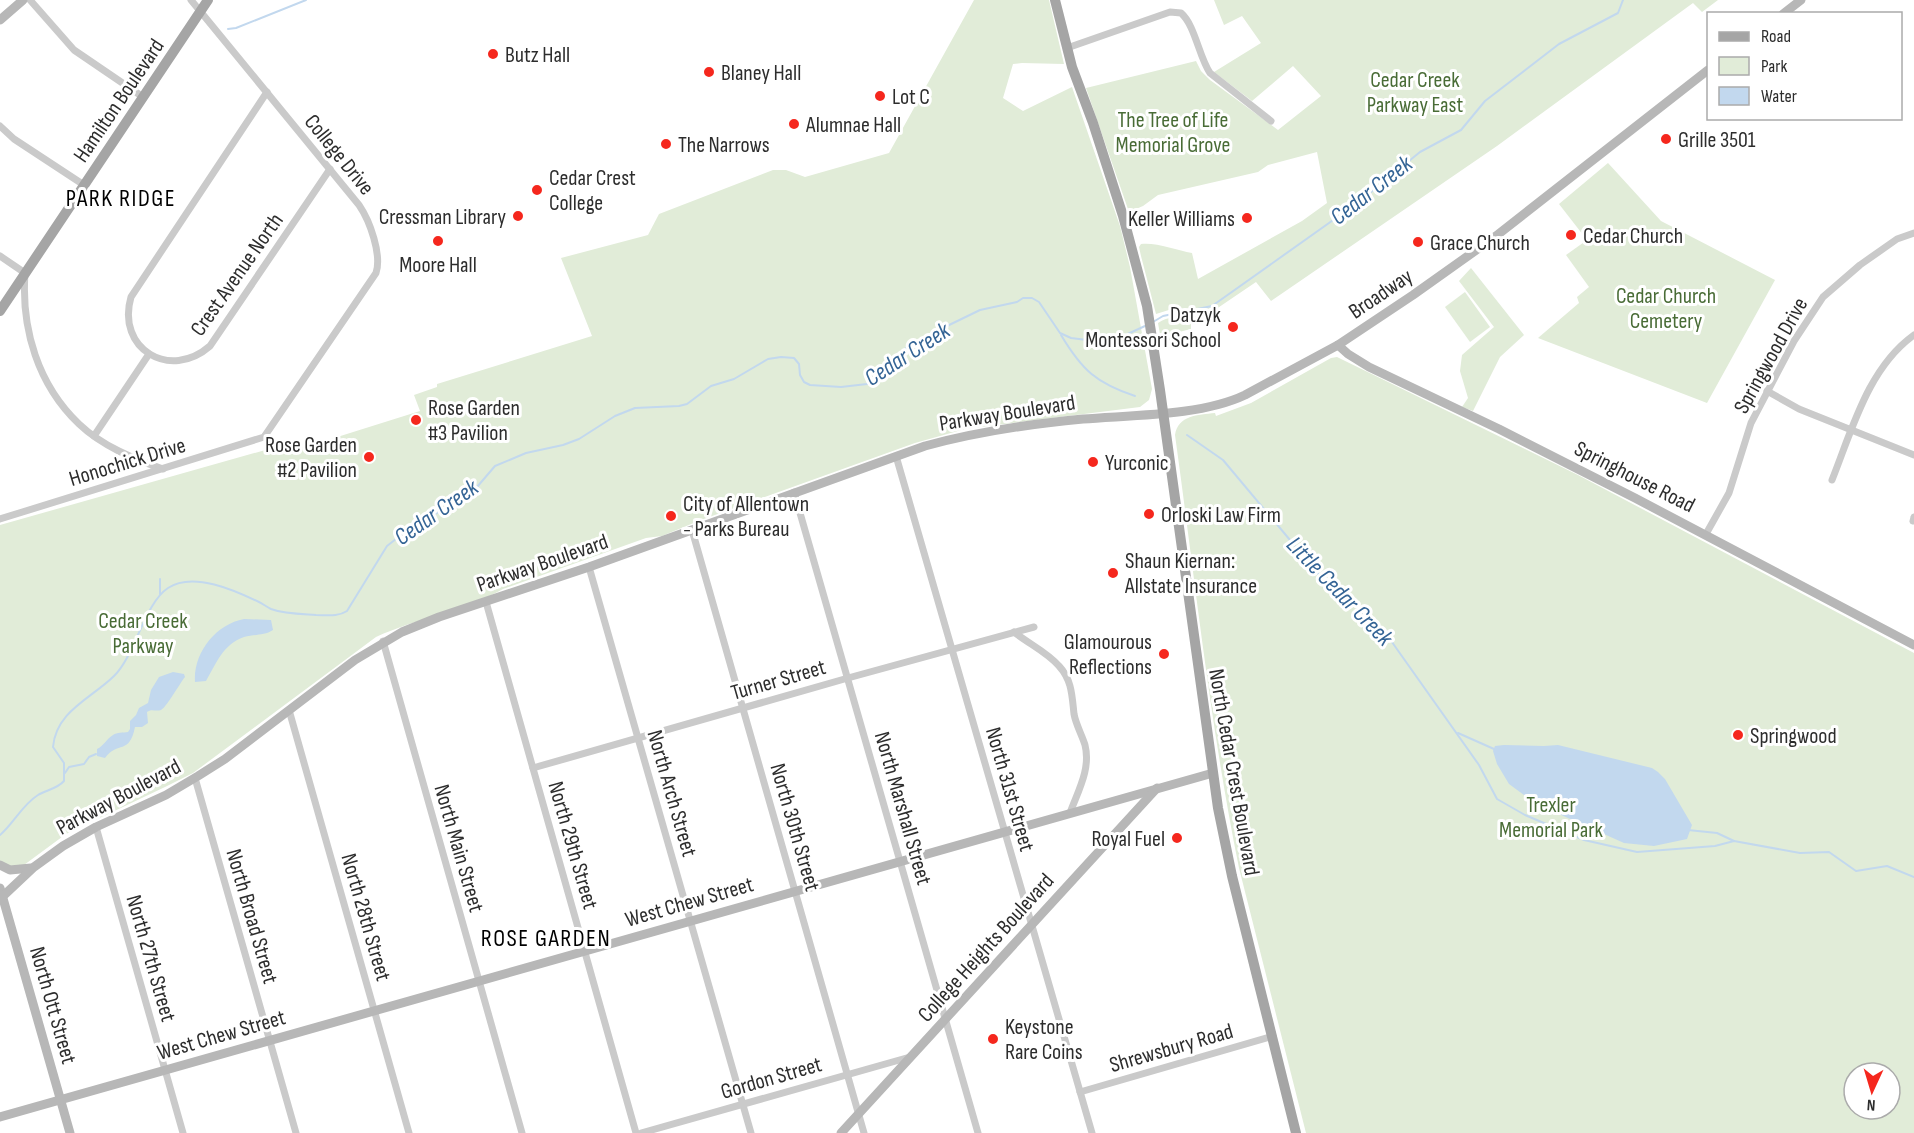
<svg xmlns="http://www.w3.org/2000/svg" width="1914" height="1133" font-family="'Sofia Sans Condensed',sans-serif">
<rect width="100%" height="100%" fill="#fff"/>
<!-- green -->
<g fill="#e1ecd8" fill-rule="evenodd">
<path d="M974,0H1049L1064,64L1022,63L1013,64L1003,98L1023,111L1072,87L1120,226L1130,267L1152,389L1149,400L1140,407L965,429L915,443L701,520L662,536L646,538L503,589C464,611 417,618 376,637L193,773L165,787L66,834L24,865L10,868L0,862V525L290,443L315,444L420,411L414,395L437,387V384L592,336L561,258L648,235L659,214L773,170H786L805,177L889,153Z"/>
<path d="M1214,0H1718L1702,12L1693,3L1497,146L1271,301L1256,282L1200,320L1191,321V329L1175,333L1169,341L1162,346L1158,323C1171,314 1189,317 1204,316L1198,308L1172,309L1156,314L1141,256L1139,247L1141,244C1155,242 1177,250 1192,253L1198,279L1302,221L1327,203L1317,152L1268,165L1258,172L1158,195L1143,206L1129,212L1086,88L1196,61L1201,71L1210,80L1278,130L1321,96L1293,66L1252,101L1214,72L1261,43L1242,16L1224,25Z"/>
<path d="M1608,163L1661,221L1775,280L1707,403L1538,338L1579,303L1577,297L1589,287L1566,255L1587,240L1559,204Z"/>
<path d="M1471,268L1524,335L1500,357L1473,411L1462,407L1468,398L1460,371L1462,355L1494,327L1459,281Z"/>
<path d="M1465,292L1490,327L1470,342L1445,307Z"/>
<path d="M1337,357L1578,475L1914,653V1133H1306L1239,868C1210,725 1195,579 1175,435C1178,415 1198,415 1215,413L1216,416L1251,403L1331,358ZM1854,1073H1890V1109H1854Z"/>
</g>
<!-- water -->
<g fill="#c2d8ee">
<path d="M244,619L271,620L273,630C264,636 254,634 244,637C223,644 216,664 206,681L195,682C193,653 216,624 244,619Z"/>
<path d="M173,672L184,674L185,677C180,683 166,708 161,710C155,712 152,708 147,712L148,723L142,727H135C129,756 118,740 105,758L97,756V749C104,746 106,739 113,735C117,732 123,733 128,732L130,729V721L136,715L139,708L148,703L151,690L159,677Z"/>
<path d="M1504,745L1544,746L1558,745L1652,768L1658,772L1665,779L1692,825L1687,839L1654,846L1624,843L1559,814L1532,801L1509,784L1497,764L1493,751L1495,746Z"/>
</g>
<g fill="none" stroke-linecap="round" stroke-linejoin="round">
<!-- stream -->
<g stroke="#c2d8ee" stroke-width="2">
<path d="M228,29L236,28L306,0"/>
<path d="M1153,322L1163,316L1212,306L1360,201L1420,152L1461,130L1485,101L1559,44L1618,13L1623,0"/>
<path d="M1061,335C1082,370 1096,383 1135,396"/>
<path d="M1187,435L1223,460L1326,583L1382,628L1479,765L1497,799L1525,815L1584,840L1637,852L1715,846L1734,841L1800,853L1829,852L1856,871L1887,866L1914,877"/>
<path d="M160,579V594"/>
<path d="M1458,733L1494,749"/>
<path d="M65,773L69,767L84,764L89,757L96,754"/>
<path d="M1688,830L1717,833L1734,841"/>
<path d="M0,835C14,823 22,805 38,795C46,790 57,789 64,781V763L53,747C56,711 92,698 114,676C136,654 144,604 168,588C193,571 236,591 259,602C263,604 267,607 271,609C285,614 301,614 316,615C327,615 338,617 347,611L387,546L410,528L471,494L495,466L526,453L563,445L579,439L615,416L635,408L679,406L687,404L711,386L734,379L768,359L781,357L794,358L799,364L800,375L804,382L810,385L841,387L867,384L893,357L909,346L924,341L943,328L980,310L1017,302L1023,298H1032L1039,302L1060,333L1071,338L1087,340H1105L1121,337L1145,326"/>
</g>
<!-- street -->
<g stroke="#cacaca" stroke-width="7">
<path d="M30,0L74,50L143,97"/>
<path d="M1067,48L1170,12L1181,13C1195,25 1199,57 1210,73L1271,121"/>
<path d="M267,92L131,297C116,349 170,381 210,346L330,169"/>
<path d="M0,126L14,139L84,185"/>
<path d="M0,256L25,273C21,329 38,385 79,424C102,446 134,459 163,469"/>
<path d="M1767,391L1799,409L1914,455"/>
<path d="M94,436L149,354"/>
<path d="M896,456L1092,1133"/>
<path d="M1832,480C1852,430 1868,368 1914,335"/>
<path d="M794,492L978,1133"/>
<path d="M0,519L264,437L376,273C382,255 370,221 359,205L191,0"/>
<path d="M1913,521L1914,517"/>
<path d="M692,530L864,1133"/>
<path d="M1706,534L1729,493L1751,423L1794,341L1823,297L1860,265L1897,239L1914,233"/>
<path d="M589,567L751,1133"/>
<path d="M486,602L636,1133"/>
<path d="M1014,632C1029,644 1047,652 1059,666C1072,680 1072,696 1074,714C1076,725 1082,735 1085,745C1091,769 1078,791 1070,813"/>
<path d="M383,641L522,1133"/>
<path d="M289,710L409,1133"/>
<path d="M533,768L848,678L1034,627"/>
<path d="M195,778L296,1133"/>
<path d="M96,827L183,1133"/>
<path d="M1080,1092L1273,1036"/>
<path d="M641,1133L910,1057"/>
</g>
<!-- secondary -->
<g stroke="#b7b7b7" stroke-width="9">
<path d="M1783,14L1801,0"/>
<path d="M0,20L23,0"/>
<path d="M1338,345L1348,354L1369,367L1499,429L1635,498L1914,645"/>
<path d="M0,865L10,870L31,868"/>
<path d="M0,888L70,1133"/>
<path d="M0,899L34,867L63,846L96,827L166,795L198,776L225,759L355,660L402,632L439,617L589,567L925,446C976,432 1029,424 1083,419C1132,415 1201,416 1245,395L1338,345L1413,295L1496,236L1708,70"/>
<path d="M0,1117L1213,773"/>
<path d="M841,1133L1157,788"/>
</g>
<!-- primary -->
<g stroke="#a5a5a5" stroke-width="10">
<path d="M1055,0L1072,67L1093,123L1123,216L1147,306L1160,390L1218,808L1232,876L1296,1133"/>
<path d="M0,311L208,0"/>
</g>
</g>
<!-- markers -->
<g fill="#f5271d" stroke="#fff" stroke-width="2">
<circle cx="493" cy="54" r="6"/>
<circle cx="709" cy="72" r="6"/>
<circle cx="880" cy="96" r="6"/>
<circle cx="794" cy="124" r="6"/>
<circle cx="1666" cy="139" r="6"/>
<circle cx="666" cy="144" r="6"/>
<circle cx="537" cy="190" r="6"/>
<circle cx="518" cy="216" r="6"/>
<circle cx="1247" cy="218" r="6"/>
<circle cx="1571" cy="235" r="6"/>
<circle cx="438" cy="241" r="6"/>
<circle cx="1418" cy="242" r="6"/>
<circle cx="1233" cy="327" r="6"/>
<circle cx="416" cy="420" r="6"/>
<circle cx="369" cy="457" r="6"/>
<circle cx="1093" cy="462" r="6"/>
<circle cx="1149" cy="514" r="6"/>
<circle cx="671" cy="516" r="6"/>
<circle cx="1113" cy="573" r="6"/>
<circle cx="1164" cy="654" r="6"/>
<circle cx="1738" cy="735" r="6"/>
<circle cx="1177" cy="838" r="6"/>
<circle cx="993" cy="1039" r="6"/>
</g>
<g text-anchor="middle" stroke-width="6" stroke-linejoin="round" paint-order="stroke">
<!-- poi labels -->
<g font-size="22" fill="#2d2d2d" stroke="#fff" text-anchor="start">
<text x="505" y="62">Butz Hall</text>
<text x="721" y="80">Blaney Hall</text>
<text x="892" y="104">Lot C</text>
<text x="806" y="132">Alumnae Hall</text>
<text x="1678" y="147">Grille 3501</text>
<text x="678" y="152">The Narrows</text>
<text x="549" y="185">Cedar Crest<tspan x="549" dy="25">College</tspan></text>
<text x="506" y="224" text-anchor="end">Cressman Library</text>
<text x="1235" y="226" text-anchor="end">Keller Williams</text>
<text x="1583" y="243">Cedar Church</text>
<text x="1430" y="250">Grace Church</text>
<text x="438" y="272" text-anchor="middle">Moore Hall</text>
<text x="1221" y="322" text-anchor="end">Datzyk<tspan x="1221" dy="25">Montessori School</tspan></text>
<text x="428" y="415">Rose Garden<tspan x="428" dy="25">#3 Pavilion</tspan></text>
<text x="357" y="452" text-anchor="end">Rose Garden<tspan x="357" dy="25">#2 Pavilion</tspan></text>
<text x="1105" y="470">Yurconic</text>
<text x="683" y="511">City of Allentown<tspan x="683" dy="25">- Parks Bureau</tspan></text>
<text x="1161" y="522">Orloski Law Firm</text>
<text x="1125" y="568">Shaun Kiernan:<tspan x="1125" dy="25">Allstate Insurance</tspan></text>
<text x="1152" y="649" text-anchor="end">Glamourous<tspan x="1152" dy="25">Reflections</tspan></text>
<text x="1750" y="743">Springwood</text>
<text x="1165" y="846" text-anchor="end">Royal Fuel</text>
<text x="1005" y="1034">Keystone<tspan x="1005" dy="25">Rare Coins</tspan></text>
</g>
<!-- park labels -->
<g font-size="22" fill="#496c36" stroke="#fff">
<text x="1415" y="87">Cedar Creek<tspan x="1415" dy="25">Parkway East</tspan></text>
<text x="1173" y="127">The Tree of Life<tspan x="1173" dy="25">Memorial Grove</tspan></text>
<text x="1666" y="303">Cedar Church<tspan x="1666" dy="25">Cemetery</tspan></text>
<text x="143" y="628">Cedar Creek<tspan x="143" dy="25">Parkway</tspan></text>
<text x="1551" y="812">Trexler<tspan x="1551" dy="25">Memorial Park</tspan></text>
</g>
<!-- street labels -->
<g font-size="22" fill="#2d2d2d" stroke="#fff">
<text transform="translate(118 100) rotate(-56)" y="8">Hamilton Boulevard</text>
<text transform="translate(340 154) rotate(51)" y="8">College Drive</text>
<text transform="translate(236 274) rotate(-55)" y="8">Crest Avenue North</text>
<text transform="translate(1380 293) rotate(-34)" y="8">Broadway</text>
<text transform="translate(1770 355) rotate(-61)" y="8">Springwood Drive</text>
<text transform="translate(1007 412) rotate(-9)" y="8">Parkway Boulevard</text>
<text transform="translate(127 461) rotate(-17)" y="8">Honochick Drive</text>
<text transform="translate(1635 476) rotate(27)" y="8">Springhouse Road</text>
<text transform="translate(542 562) rotate(-19)" y="8">Parkway Boulevard</text>
<text transform="translate(778 679) rotate(-16)" y="8">Turner Street</text>
<text transform="translate(1235 772) rotate(80)" y="8">North Cedar Crest Boulevard</text>
<text transform="translate(1011 789) rotate(74)" y="8">North 31st Street</text>
<text transform="translate(673 793) rotate(74)" y="8">North Arch Street</text>
<text transform="translate(118 796) rotate(-28)" y="8">Parkway Boulevard</text>
<text transform="translate(904 808) rotate(74)" y="8">North Marshall Street</text>
<text transform="translate(796 827) rotate(74)" y="8">North 30th Street</text>
<text transform="translate(574 845) rotate(74)" y="8">North 29th Street</text>
<text transform="translate(460 848) rotate(74)" y="8">North Main Street</text>
<text transform="translate(689 901) rotate(-16)" y="8">West Chew Street</text>
<text transform="translate(253 916) rotate(74)" y="8">North Broad Street</text>
<text transform="translate(367 917) rotate(74)" y="8">North 28th Street</text>
<text transform="translate(985 947) rotate(-48)" y="8">College Heights Boulevard</text>
<text transform="translate(152 958) rotate(74)" y="8">North 27th Street</text>
<text transform="translate(54 1005) rotate(74)" y="8">North Ott Street</text>
<text transform="translate(221 1034) rotate(-16)" y="8">West Chew Street</text>
<text transform="translate(1171 1047) rotate(-16)" y="8">Shrewsbury Road</text>
<text transform="translate(771 1077) rotate(-16)" y="8">Gordon Street</text>
</g>
<!-- water labels -->
<g font-size="24" font-style="italic" fill="#346495" stroke="#fff">
<text transform="translate(1371 190) rotate(-38)" y="8">Cedar Creek</text>
<text transform="translate(907 354) rotate(-33)" y="8">Cedar Creek</text>
<text transform="translate(436 512) rotate(-35)" y="8">Cedar Creek</text>
<text transform="translate(1340 591) rotate(46)" y="8">Little Cedar Creek</text>
</g>
<!-- neighbourhood labels -->
<g font-size="24" letter-spacing="1.5" fill="#000" stroke="#fff">
<text x="121" y="206">PARK RIDGE</text>
<text x="546" y="946">ROSE GARDEN</text>
</g>
</g>
<!-- legend -->
<rect x="1707" y="12" width="195" height="108" fill="#ffffff" stroke="#ababab" stroke-width="1.5"/>
<rect x="1719" y="32" width="30" height="9" fill="#a5a5a5" stroke="#ababab" stroke-width="1.5"/>
<text x="1761" y="42" font-size="18" fill="#2d2d2d">Road</text>
<rect x="1719" y="57" width="30" height="18" fill="#e1ecd8" stroke="#ababab" stroke-width="1.5"/>
<text x="1761" y="72" font-size="18" fill="#2d2d2d">Park</text>
<rect x="1719" y="87" width="30" height="18" fill="#c2d8ee" stroke="#ababab" stroke-width="1.5"/>
<text x="1761" y="102" font-size="18" fill="#2d2d2d">Water</text>
<!-- north arrow -->
<g transform="translate(1872 1091) rotate(184)"><circle r="28" fill="#ffffff" stroke="#ababab" stroke-width="1.5"/>
<path d="M0-4.5L10 22L0 15L-10 22Z" fill="#f5271d"/>
<text y="-9" font-size="16" font-weight="bold" text-anchor="middle" fill="#2d2d2d">N</text>
</g>
</svg>
